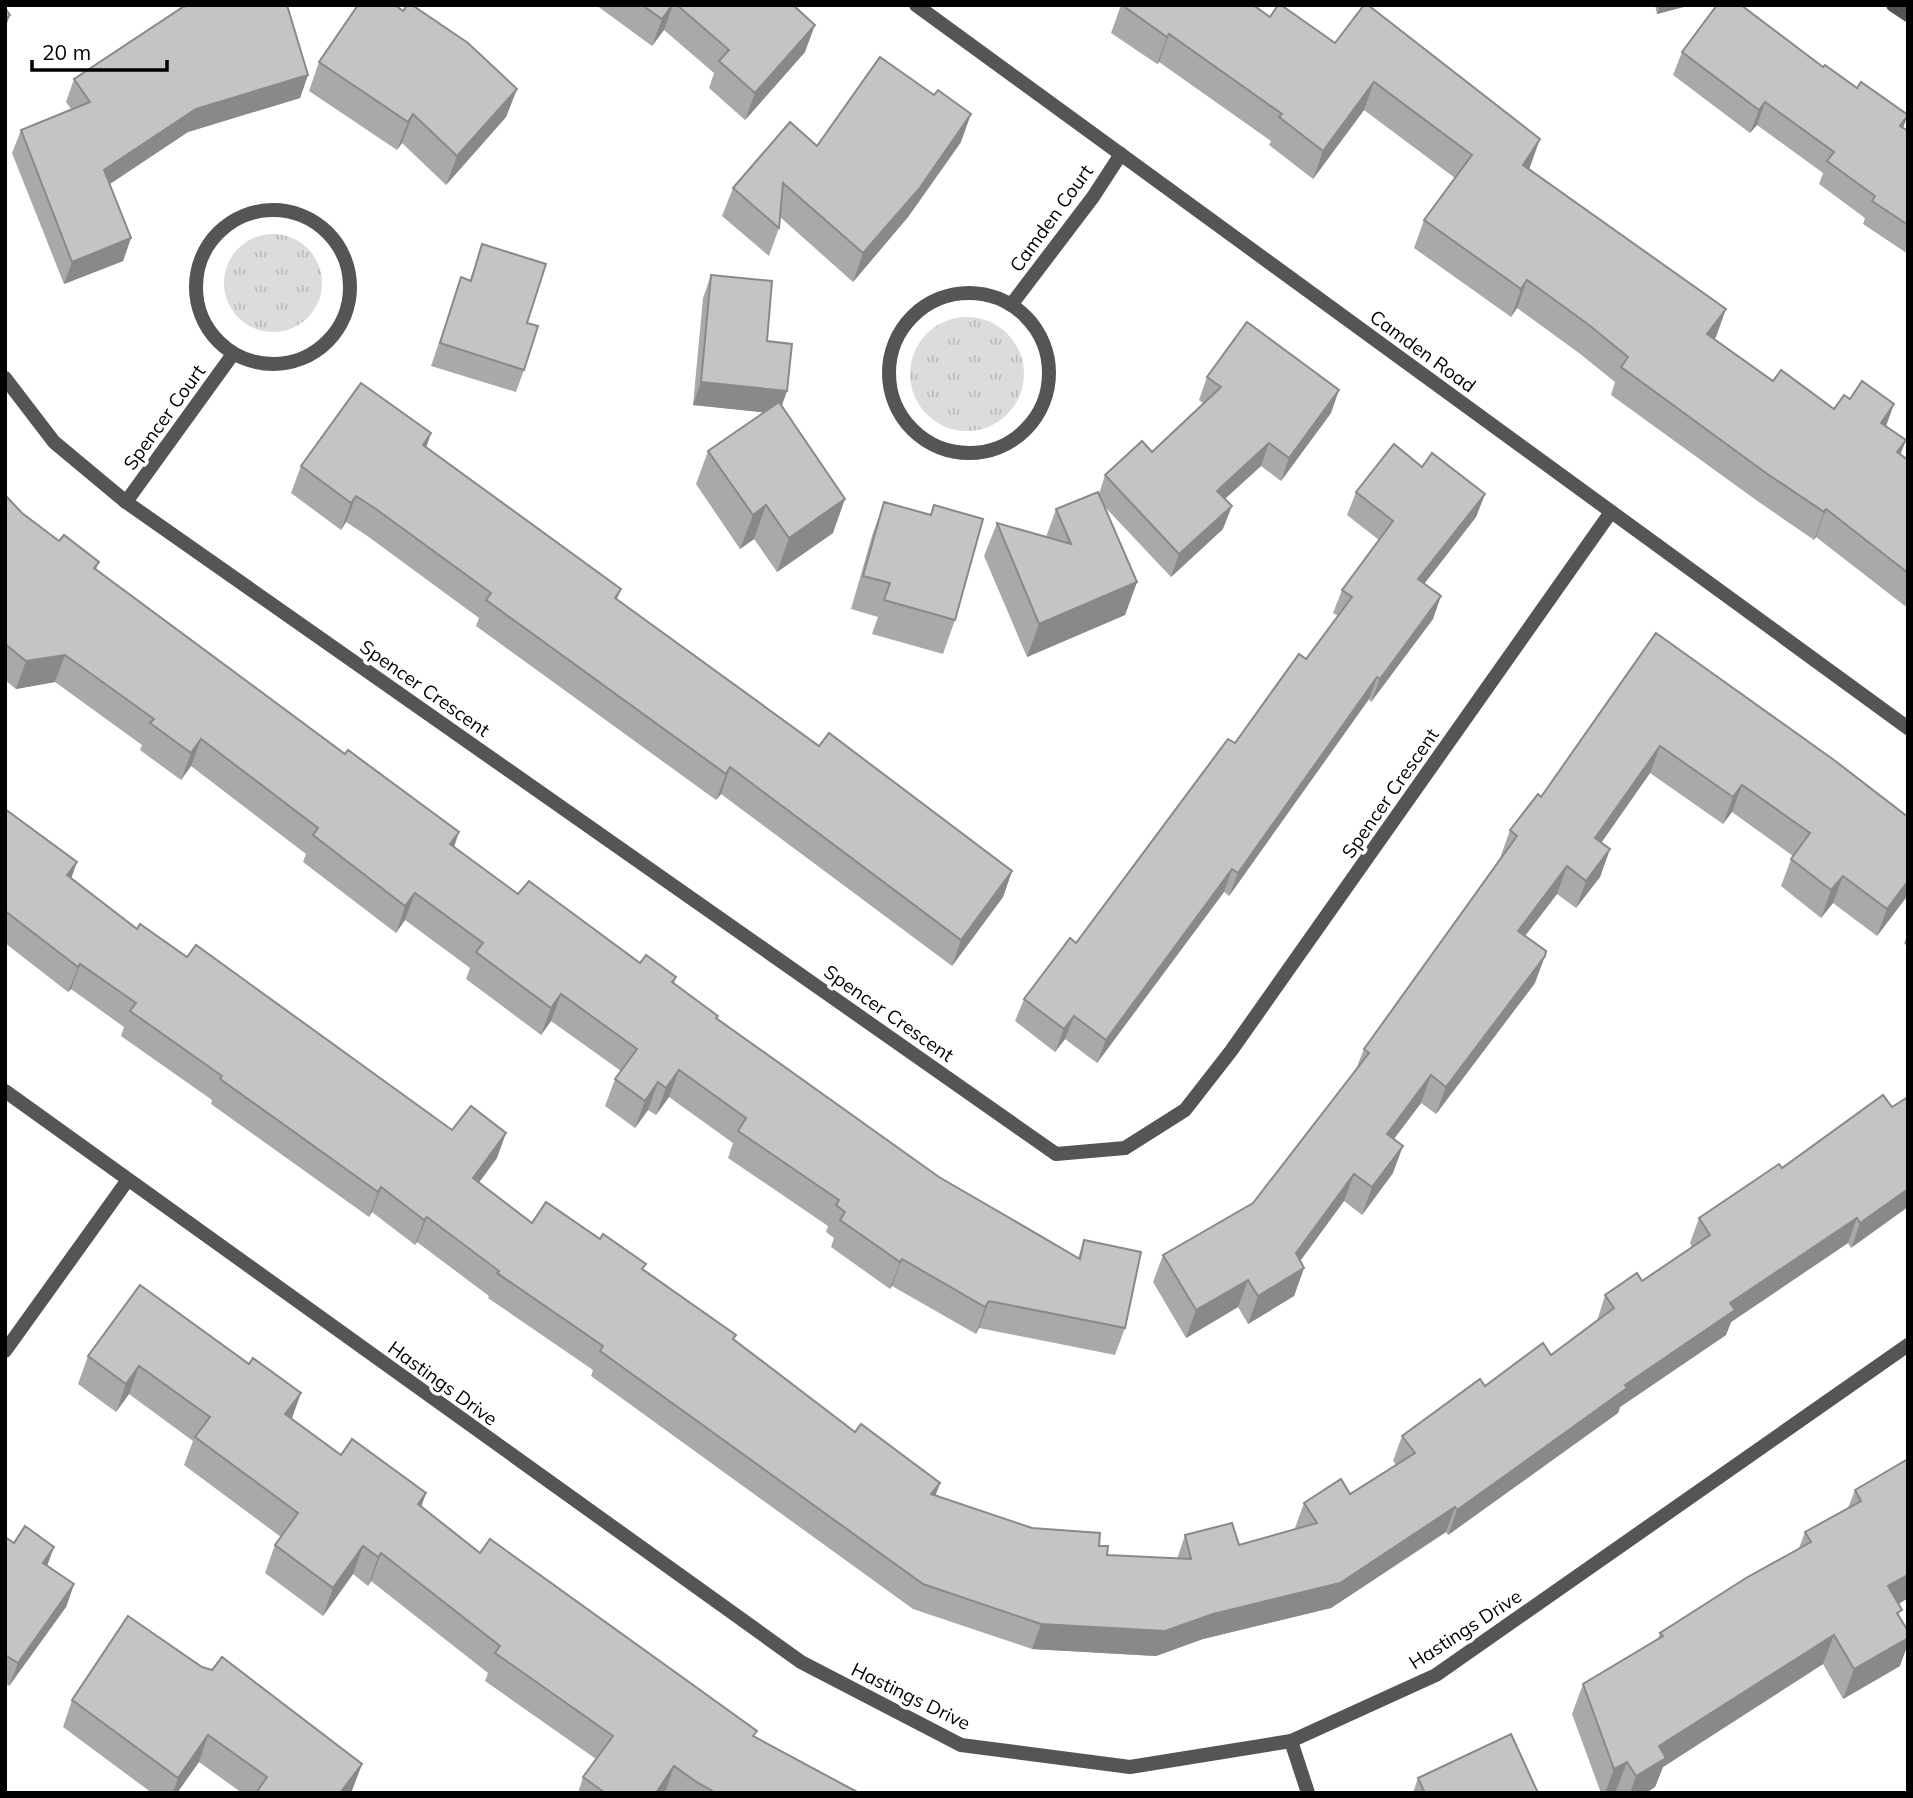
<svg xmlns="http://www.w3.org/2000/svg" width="1913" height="1798" font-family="Mulish,sans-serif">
<defs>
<pattern id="grass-tufts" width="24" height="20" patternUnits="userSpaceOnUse" patternTransform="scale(1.75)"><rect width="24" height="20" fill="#dcdcdc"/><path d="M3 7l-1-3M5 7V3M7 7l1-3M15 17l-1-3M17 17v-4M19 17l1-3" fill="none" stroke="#bbb"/></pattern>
</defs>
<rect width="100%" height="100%" fill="#fff"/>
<!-- grass -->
<g fill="url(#grass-tufts)">
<circle cx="273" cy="283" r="49"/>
<circle cx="967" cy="374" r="57"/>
</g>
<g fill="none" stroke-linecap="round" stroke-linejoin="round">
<!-- minor -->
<g stroke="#555" stroke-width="14">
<path d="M916,5L1908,728"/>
<path d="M1893,5L1908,15"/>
<circle cx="273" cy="287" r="77"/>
<circle cx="969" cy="373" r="80"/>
<path d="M1011,305L1093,197L1121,154"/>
<path d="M5,378L54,442L126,502L1056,1154L1125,1148L1185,1110L1231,1051L1611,512"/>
<path d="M126,502L233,354"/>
<path d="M5,1351L127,1181"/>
<path d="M1291,1741L1308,1793"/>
</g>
<!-- tertiary -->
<path stroke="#555" stroke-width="14" d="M5,1091L801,1662L961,1745L1130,1767L1291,1741L1436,1675L1908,1345"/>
</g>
<!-- wall -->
<g fill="#a9a9a9">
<path d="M596,5H793L805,52L745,120L709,88L714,73L664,30L652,46Z"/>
<path d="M1121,5L1270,17L1335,43L1530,167L1529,169L1716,337L1714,339L1773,381L1834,409L1886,426L1906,440L1900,454L1908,460V603L1905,606L1816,537L1814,540L1756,500L1611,395L1615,382L1579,353L1517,308L1511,317L1414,248L1424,220L1455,178L1364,110L1313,179L1269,145L1271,141L1159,62L1157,64L1111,33Z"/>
<path d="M1655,5H1691L1657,14Z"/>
<path d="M1682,52L1903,128L1908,131V254L1863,224L1865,218L1819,184L1823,173L1757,125L1750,133L1673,75Z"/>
<path d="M319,62L517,89L506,117L446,185L402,143L397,150L309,91Z"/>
<path d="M308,75L300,98L188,132L110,184L131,238L123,261L64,284L12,153L21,130L71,109L66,102L74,79Z"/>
<path d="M961,142L908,217L853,282L780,217L779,228L769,256L722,216L733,188L817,146Z"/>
<path d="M482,244L527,323L524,370L516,392L431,366L461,277L470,280Z"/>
<path d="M711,275L767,341L781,406L833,533L777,572L754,539L740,549L696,484L708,451L764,412L693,405L703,298Z"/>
<path d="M1207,377L1331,413L1281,481L1261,466L1225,499L1223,529L1171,577L1104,506L1137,582L1125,615L1027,657L984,556L997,523L1046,537L1056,509L1099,494L1105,475L1152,452L1204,404L1199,400Z"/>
<path d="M431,433L426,448L621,589L617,600L819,746L1012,871L1003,897L952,966L721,794L716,800L476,626L479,618L366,535L346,522L341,530L291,493L301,466Z"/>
<path d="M1422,467L1485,494L1476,517L1424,584L1433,619L1371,702L1369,699L1229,896L1224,892L1097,1063L1065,1039L1055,1052L1015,1021L1024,999L1076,943L1235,743L1306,659L1338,616L1333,613L1342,590L1379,540L1347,515L1356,492Z"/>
<path d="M5,495L22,513L59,541L99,562L96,570L454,847L518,894L640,963L676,977L674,984L717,1019L939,1177L1078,1258L1084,1240L1125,1328L1115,1355L979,1328L976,1334L892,1286L890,1289L831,1247L834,1238L826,1232L828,1226L728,1158L733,1143L669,1097L656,1115L648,1110L635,1128L605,1106L615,1079L621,1071L551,1021L541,1035L466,979L470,968L405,920L396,933L303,862L306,854L191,766L181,780L140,750L142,745L55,682L16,689L5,680Z"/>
<path d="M884,502L930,515L934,505L955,620L943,654L872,634L878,617L851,609L872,536Z"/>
<path d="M1656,633L1908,895L1877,936L1833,903L1821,918L1781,886L1791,859L1793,856L1732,812L1723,824L1650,773L1601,843L1610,849L1600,877L1576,908L1557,894L1525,936L1535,983L1436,1114L1421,1103L1394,1139L1393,1173L1362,1215L1344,1201L1300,1261L1304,1268L1294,1296L1248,1324L1238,1307L1186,1338L1153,1282L1163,1255L1253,1203L1356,1069L1364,1049L1500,858L1510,830L1541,797Z"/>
<path d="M5,809L77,862L71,878L137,929L187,957L452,1130L497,1158L479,1182L532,1223L644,1269L736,1335L734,1339L855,1432L940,1483L935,1496L1032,1528L1099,1546L1107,1555L1177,1559L1185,1535L1239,1545L1296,1529L1295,1528L1304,1503L1350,1494L1396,1465L1393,1461L1402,1436L1485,1386L1551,1355L1597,1321L1605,1295L1642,1281L1692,1247L1690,1243L1699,1218L1782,1168L1892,1107L1908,1097L1851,1248L1848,1243L1731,1322L1726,1335L1620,1407L1618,1413L1448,1535L1446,1532L1331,1608L1203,1639L1156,1656L1032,1649L913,1609L591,1376L593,1370L488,1298L489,1296L417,1242L415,1245L372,1212L369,1217L211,1104L212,1100L121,1036L124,1027L71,989L68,992L5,943Z"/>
<path d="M1908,934V948L1904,943Z"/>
<path d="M140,1285L292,1419L341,1455L426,1493L421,1506L480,1553L755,1737L859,1793H578L583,1777L596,1759L485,1681L488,1673L371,1581L368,1586L353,1574L323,1616L265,1573L275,1545L281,1537L184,1465L193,1441L129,1394L116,1412L78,1384L88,1356Z"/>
<path d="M1908,1459V1598L1899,1604L1900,1666L1843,1699L1823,1664L1663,1767L1655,1787L1646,1793H1617L1616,1791L1613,1793H1601L1572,1714L1583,1684L1658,1639L1660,1633L1799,1548L1805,1532L1848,1508L1855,1490Z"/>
<path d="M5,1537L74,1584L66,1607L9,1686L5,1683Z"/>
<path d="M72,1700L362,1764L351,1793H242L199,1762L177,1793H152L63,1727Z"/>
<path d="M1418,1778L1538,1793H1413Z"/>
</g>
<!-- shaded-wall -->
<g fill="#898989">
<path d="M672,5H673L664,30L652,46L662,19Z"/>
<path d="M1660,5H1691L1657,14Z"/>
<path d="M10,15L5,29V19Z"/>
<path d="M815,25L805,52L745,120L755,93Z"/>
<path d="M1169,34L1159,62L1157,64L1167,37Z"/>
<path d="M308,75L300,98L188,132L96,193L104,170L196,109Z"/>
<path d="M1374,82L1364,110L1313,179L1323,151Z"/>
<path d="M517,89L506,117L446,185L457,156Z"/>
<path d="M1765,102L1757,125L1750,133L1759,110Z"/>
<path d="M413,114L402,143L397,150L408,122Z"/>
<path d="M971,114L961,142L908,217L853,282L863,253Z"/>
<path d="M1908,115L1899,138L1900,126Z"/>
<path d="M1540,139L1530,167L1513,192L1523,165Z"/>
<path d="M131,238L123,261L64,284L72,262Z"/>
<path d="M1527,280L1517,308L1511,317L1521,289Z"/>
<path d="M1726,309L1716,337L1697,362L1707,334Z"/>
<path d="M701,382L787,391L779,414L693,405Z"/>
<path d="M1339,390L1331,413L1281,481L1289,458Z"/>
<path d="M1894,404L1884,432L1881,423Z"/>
<path d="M431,433L422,460L423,445Z"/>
<path d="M1906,440L1895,468L1897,452Z"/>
<path d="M1269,443L1261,466L1209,513L1217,491Z"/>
<path d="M1485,494L1476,517L1410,602L1418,579Z"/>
<path d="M356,496L346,522L341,530L351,503Z"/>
<path d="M845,499L833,533L777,572L789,538Z"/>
<path d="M766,505L754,539L740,549L753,515Z"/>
<path d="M1232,506L1223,529L1171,577L1179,554Z"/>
<path d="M1826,509L1816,537L1814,540L1824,512Z"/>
<path d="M1137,582L1125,615L1027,657L1039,624Z"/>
<path d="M1441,596L1433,619L1371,702L1380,679Z"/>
<path d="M65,655L55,682L16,689L26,661Z"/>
<path d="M1377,677L1369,699L1229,896L1238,873Z"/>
<path d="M201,739L191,766L181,780L191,753Z"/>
<path d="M1660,746L1650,773L1585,866L1595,838Z"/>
<path d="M730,767L721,794L716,800L726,774Z"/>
<path d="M1742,785L1732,812L1723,824L1733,797Z"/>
<path d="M459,832L450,859V844Z"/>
<path d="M1610,849L1600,877L1576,908L1586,881Z"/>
<path d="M77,862L68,887L67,875Z"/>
<path d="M1567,866L1557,894L1508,958L1518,931Z"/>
<path d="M1232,869L1224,892L1097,1063L1106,1040Z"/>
<path d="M1012,871L1003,897L952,966L961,940Z"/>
<path d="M1843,876L1833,903L1821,918L1831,890Z"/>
<path d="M1908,881V895L1877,936L1887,909Z"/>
<path d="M415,893L405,920L396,933L405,906Z"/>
<path d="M1545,956L1535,983L1436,1114L1446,1087Z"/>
<path d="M80,964L71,989L68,992L78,967Z"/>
<path d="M561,994L551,1021L541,1035L551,1008Z"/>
<path d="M1074,1016L1065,1039L1055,1052L1064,1029Z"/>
<path d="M679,1070L669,1097L656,1115L666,1088Z"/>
<path d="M1431,1075L1421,1103L1377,1161L1387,1134Z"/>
<path d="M658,1082L648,1110L635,1128L645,1101Z"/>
<path d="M506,1133L497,1158L464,1203L473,1178Z"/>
<path d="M1403,1146L1393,1173L1362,1215L1372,1187Z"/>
<path d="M1354,1174L1344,1201L1287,1279L1304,1268L1294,1296L1248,1324L1258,1296L1296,1253Z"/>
<path d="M381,1187L372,1212L369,1217L378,1192Z"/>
<path d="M1908,1189V1207L1851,1248L1860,1223Z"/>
<path d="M427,1217L417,1242L415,1245L424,1220Z"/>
<path d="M1857,1218L1848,1243L1731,1322L1726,1335L1620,1407L1618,1413L1448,1535L1457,1510L1625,1385L1730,1303Z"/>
<path d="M902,1259L892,1286L890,1289L900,1262Z"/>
<path d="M1248,1280L1238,1307L1186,1338L1196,1310Z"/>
<path d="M989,1301L979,1328L976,1334L985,1307Z"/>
<path d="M139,1366L129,1394L116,1412L126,1384Z"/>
<path d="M301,1393L291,1421L285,1414Z"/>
<path d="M940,1483L931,1508V1494Z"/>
<path d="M426,1493L416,1522L418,1504Z"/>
<path d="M1455,1507L1446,1532L1331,1608L1203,1639L1156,1656L1032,1649L1041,1624Z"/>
<path d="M363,1546L353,1574L323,1616L333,1588Z"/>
<path d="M54,1547L46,1569L43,1563Z"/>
<path d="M381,1553L371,1581L368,1586L378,1557Z"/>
<path d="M1908,1575V1598L1878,1616L1888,1586Z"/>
<path d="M74,1584L66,1607L9,1686L18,1663Z"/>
<path d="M1834,1635L1823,1664L1663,1767L1655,1787L1646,1793H1630L1636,1776L1659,1746Z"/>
<path d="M1908,1638V1644L1900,1666L1843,1699L1854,1669Z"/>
<path d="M208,1735L199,1762L177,1793H173L178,1778Z"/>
<path d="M1627,1762L1616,1791L1613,1793H1605L1614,1769Z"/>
<path d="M362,1764L351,1793H340Z"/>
<path d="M674,1766L665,1793H656Z"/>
</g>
<!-- building -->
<g fill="#c4c4c4" stroke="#898989" stroke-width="2">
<path d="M189,5H287L308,75L196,109L104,170L131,238L72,262L21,130L90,102L74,79L183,7Z"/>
<path d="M358,5H395L403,11L407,5H412L468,43L517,89L457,156L413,114L408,122L319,62Z"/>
<path d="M642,5H672L662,19Z"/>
<path d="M677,5H793L815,25L755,93L719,61L729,50Z"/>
<path d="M1122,5H1253L1270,17L1278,5H1281L1335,43L1364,5H1368L1540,139L1523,165L1726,309L1707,334L1773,381L1781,370L1834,409L1844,395L1850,399L1862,381L1894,404L1881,423L1906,440L1897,452L1908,460V573L1826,509L1824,512L1766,473L1621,367L1628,357L1589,325L1527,280L1521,289L1424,220L1472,155L1374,82L1323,151L1279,117L1282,114L1169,34L1167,37Z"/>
<path d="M1717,5H1741L1823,67L1825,65L1857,88L1861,82L1908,115L1900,126L1908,131V225L1872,201L1875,196L1827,161L1834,152L1765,102L1759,110L1682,52Z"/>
<path d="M5,8L10,15L5,19Z"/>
<path d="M880,57L934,95L938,90L971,114L919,189L863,253L783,183L779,228L733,188L790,122L817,146Z"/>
<path d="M482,244L546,264L527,323L538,326L524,370L440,343L461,277L471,281Z"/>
<path d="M711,275L772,281L767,341L792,344L787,391L701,382Z"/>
<path d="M1247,322L1339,390L1289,458L1269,443L1217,491L1232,506L1179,554L1105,475L1142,441L1152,452L1221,387L1207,377Z"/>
<path d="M361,383L431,433L423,445L621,589L615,598L819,746L829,733L1012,871L961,940L730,767L726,774L486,600L491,593L376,509L356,496L351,503L301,466Z"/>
<path d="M779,402L845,499L789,538L766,505L753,515L708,451Z"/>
<path d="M1394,444L1422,467L1432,453L1485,494L1418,579L1441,596L1380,679L1377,677L1238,873L1232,869L1106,1040L1074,1016L1064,1029L1024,999L1070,938L1076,943L1228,739L1235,743L1299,654L1306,659L1352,597L1342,590L1393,521L1356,492Z"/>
<path d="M1098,492L1137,582L1039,624L997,523L1071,544L1056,509Z"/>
<path d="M5,495L22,513L59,541L64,535L99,562L94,568L345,754L348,750L459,832L450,844L518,894L529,881L640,963L646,955L676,977L672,982L718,1016L716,1018L939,1177L1080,1259L1084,1240L1141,1252L1125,1328L989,1301L985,1307L902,1259L900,1262L840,1220L845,1212L836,1205L839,1200L738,1131L746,1118L679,1070L666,1088L658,1082L645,1101L615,1079L637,1049L561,994L551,1008L476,952L483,943L415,893L405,906L313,835L318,828L201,739L191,753L150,723L154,719L65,655L26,661L5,644Z"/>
<path d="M884,502L931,515L934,505L983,519L955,620L884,600L890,583L863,576Z"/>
<path d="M1656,633L1834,760L1908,817V881L1887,909L1843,876L1831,890L1791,859L1810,833L1742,785L1733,797L1660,746L1595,838L1610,849L1586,881L1567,866L1518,931L1546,951L1545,956L1446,1087L1431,1075L1387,1134L1403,1146L1372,1187L1354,1174L1296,1253L1304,1268L1258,1296L1248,1280L1196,1310L1163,1255L1253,1203L1369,1053L1364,1049L1517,836L1510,830L1538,794L1541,797Z"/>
<path d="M5,809L77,862L67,875L137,929L140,924L187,957L196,945L452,1130L471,1106L506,1133L473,1178L532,1223L546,1202L600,1239L603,1234L646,1264L642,1269L736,1335L733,1339L855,1432L861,1424L940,1483L931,1494L1032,1528L1100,1533L1099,1546H1108L1107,1555L1191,1559L1185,1535L1232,1523L1239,1545L1317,1523L1304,1503L1341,1479L1350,1494L1415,1453L1402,1436L1480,1379L1485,1386L1543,1343L1551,1355L1614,1308L1605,1295L1637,1273L1642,1281L1710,1235L1699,1218L1779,1164L1782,1168L1883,1095L1892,1107L1908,1097V1189L1860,1223L1857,1218L1730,1303L1735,1310L1625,1385L1627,1388L1552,1442L1457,1510L1455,1507L1340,1583L1213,1614L1165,1631L1041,1624L923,1584L600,1351L603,1346L497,1273L499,1271L427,1217L424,1220L381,1187L378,1192L220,1079L222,1076L130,1011L136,1003L80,964L78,967L5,911Z"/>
<path d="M140,1285L249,1364L253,1358L301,1393L285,1414L341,1455L352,1439L426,1493L418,1504L480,1553L490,1539L757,1731L753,1736L859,1793H716L695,1781L674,1766L656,1793H605L583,1777L613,1736L495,1653L500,1646L381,1553L378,1557L363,1546L333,1588L275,1545L298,1513L195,1437L210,1417L139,1366L126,1384L88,1356Z"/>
<path d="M1908,1459V1575L1888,1586L1902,1610L1897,1613L1908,1631V1638L1854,1669L1834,1635L1659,1746L1666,1758L1636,1776L1627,1762L1614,1769L1583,1684L1663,1636L1660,1633L1746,1578L1811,1542L1805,1532L1861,1501L1855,1490Z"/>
<path d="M25,1526L54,1547L43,1563L74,1584L18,1663L5,1655V1537L14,1543Z"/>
<path d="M128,1616L202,1667L212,1670L222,1657L362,1764L340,1793H256L267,1777L208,1735L178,1778L72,1700Z"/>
<path d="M1511,1734L1538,1793H1425L1418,1778Z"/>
</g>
<g text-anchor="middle" stroke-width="7" stroke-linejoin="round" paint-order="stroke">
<!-- street labels -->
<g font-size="19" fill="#000" stroke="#fff">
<text transform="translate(1051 218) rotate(-54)" y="7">Camden Court</text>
<text transform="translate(1423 351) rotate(36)" y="7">Camden Road</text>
<text transform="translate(164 417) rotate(-54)" y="7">Spencer Court</text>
<text transform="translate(425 688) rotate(35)" y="7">Spencer Crescent</text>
<text transform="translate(1390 793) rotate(-55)" y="7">Spencer Crescent</text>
<text transform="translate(889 1013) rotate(35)" y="7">Spencer Crescent</text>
<text transform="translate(443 1383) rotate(36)" y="7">Hastings Drive</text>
<text transform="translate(1465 1629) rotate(-33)" y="7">Hastings Drive</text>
<text transform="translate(911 1696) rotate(26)" y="7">Hastings Drive</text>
</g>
</g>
<!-- border -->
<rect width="1913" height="1798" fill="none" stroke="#000000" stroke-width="14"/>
<!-- scale -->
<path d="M32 60v10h135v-10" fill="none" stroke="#000000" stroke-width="3.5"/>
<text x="42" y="60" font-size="21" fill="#000000" stroke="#ffffff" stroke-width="5" paint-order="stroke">20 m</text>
</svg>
